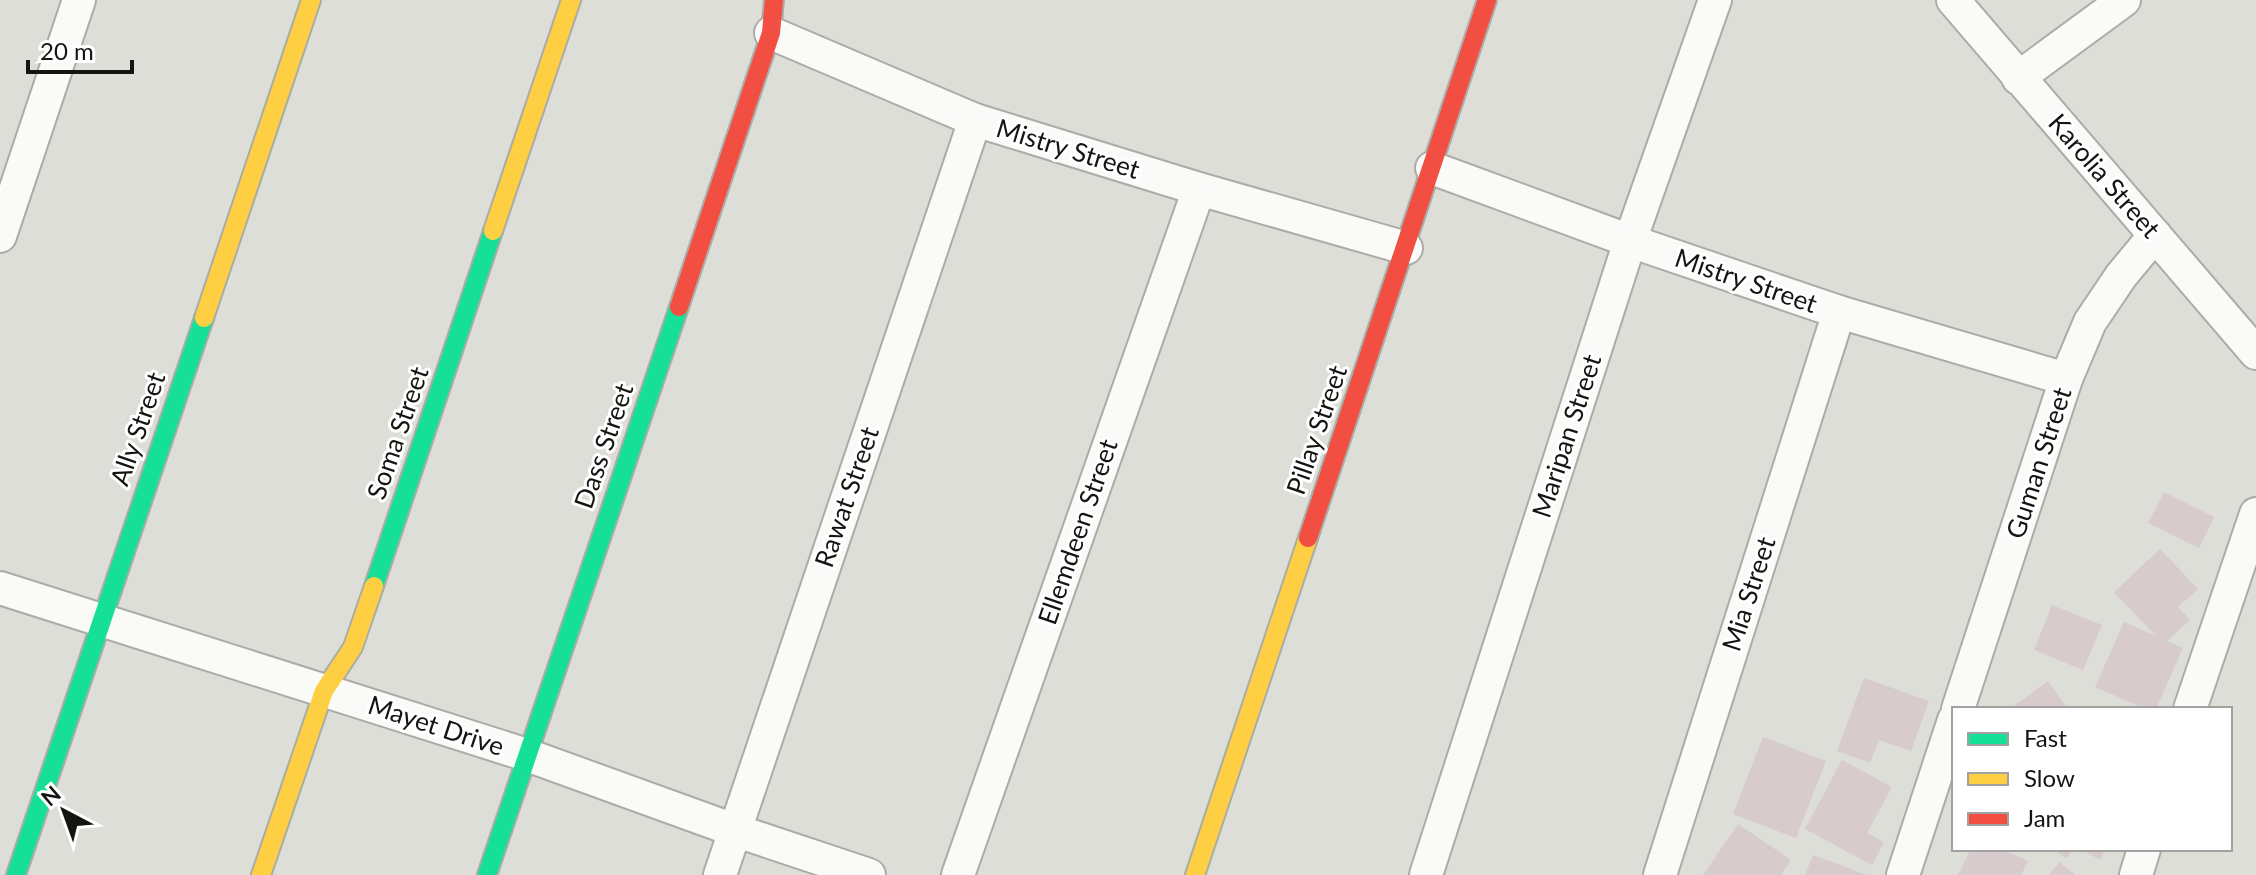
<svg xmlns="http://www.w3.org/2000/svg" width="2256" height="875" font-family="Lato,sans-serif">
<rect width="100%" height="100%" fill="#ddded7"/>
<!-- building -->
<g fill="#d7cbcd">
<path d="M2164,492L2214,517L2199,548L2148,523Z"/>
<path d="M2160,549L2198,589L2178,607L2190,620L2167,641L2183,648L2156,709H2146L2095,687L2124,622L2156,636L2114,592Z"/>
<path d="M2052,605L2102,625L2083,670L2034,650Z"/>
<path d="M1864,678L1929,701L1911,751L1879,740L1870,763L1837,751Z"/>
<path d="M2048,681L2068,709H2010Z"/>
<path d="M1763,737L1826,761L1796,838L1733,814Z"/>
<path d="M1842,760L1892,787L1867,833L1884,842L1872,865L1805,829Z"/>
<path d="M1738,824L1791,860L1781,875H1703Z"/>
<path d="M1971,849H2002L2028,861L2021,875H1958Z"/>
<path d="M2051,849H2073L2067,858Z"/>
<path d="M2081,849H2106L2100,860Z"/>
<path d="M1813,855L1867,875H1805Z"/>
<path d="M2059,862L2076,875H2049Z"/>
</g>
<g fill="none" stroke-linecap="round" stroke-linejoin="round">
<!-- street casing -->
<g stroke="#abaca6" stroke-width="36">
<g id="street">
<path d="M1953,0L2256,353"/>
<path d="M771,33L975,120L1199,189L1406,248"/>
<path d="M2018,78L2124,0"/>
<path d="M1432,168L1630,241L1839,312L2066,379"/>
<path d="M0,236L79,0"/>
<path d="M0,588L527,755L734,830L869,875"/>
<path d="M1958,709L2066,379L2090,322L2121,276L2155,235"/>
<path d="M2190,709L2256,514"/>
<path d="M720,875L975,120"/>
<path d="M958,875L1199,189"/>
<path d="M1426,875L1630,241L1715,0"/>
<path d="M1660,875L1839,312"/>
<path d="M1903,875L1954,720"/>
<path d="M2136,875L2144,849"/>
</g>
</g>
<!-- fast casing -->
<g stroke="#abaca6" stroke-width="22">
<g id="fast">
<path d="M374,586L493,231"/>
<path d="M16,875L204,318"/>
<path d="M487,875L679,307"/>
</g>
</g>
<!-- slow casing -->
<g stroke="#abaca6" stroke-width="22">
<g id="slow">
<path d="M493,231L571,0"/>
<path d="M204,318L311,0"/>
<path d="M261,875L324,691L353,647L374,586"/>
<path d="M1195,875L1308,538"/>
</g>
</g>
<!-- jam casing -->
<g stroke="#abaca6" stroke-width="22">
<g id="jam">
<path d="M679,307L771,33L774,0"/>
<path d="M1308,538L1487,0"/>
</g>
</g>
<!-- street -->
<use href="#street" stroke="#fafaf9" stroke-width="32"/>
<!-- fast -->
<use href="#fast" stroke="#16e098" stroke-width="18"/>
<!-- slow -->
<use href="#slow" stroke="#ffcf43" stroke-width="18"/>
<!-- jam -->
<use href="#jam" stroke="#f24e42" stroke-width="18"/>
</g>
<g text-anchor="middle" stroke-width="6" stroke-linejoin="round" paint-order="stroke">
<!-- street labels -->
<g font-size="26" fill="#141511" stroke="#fff">
<text transform="translate(1068 149) rotate(17)" y="9">Mistry Street</text>
<text transform="translate(2104 176) rotate(49)" y="9">Karolia Street</text>
<text transform="translate(1746 281) rotate(19)" y="9">Mistry Street</text>
<text transform="translate(138 429) rotate(-71)" y="9">Ally Street</text>
<text transform="translate(1317 430) rotate(-71)" y="9">Pillay Street</text>
<text transform="translate(398 433) rotate(-71)" y="9">Soma Street</text>
<text transform="translate(1567 436) rotate(-72)" y="9">Maripan Street</text>
<text transform="translate(604 446) rotate(-71)" y="9">Dass Street</text>
<text transform="translate(2039 463) rotate(-72)" y="9">Guman Street</text>
<text transform="translate(847 497) rotate(-71)" y="9">Rawat Street</text>
<text transform="translate(1078 532) rotate(-71)" y="9">Ellemdeen Street</text>
<text transform="translate(1749 594) rotate(-72)" y="9">Mia Street</text>
<text transform="translate(436 726) rotate(18)" y="9">Mayet Drive</text>
</g>
</g>
<!-- legend -->
<rect x="1952" y="707" width="280" height="144" fill="#ffffff" stroke="#a1a1a0" stroke-width="2"/>
<rect x="1968" y="733" width="40" height="12" fill="#16e098" stroke="#a1a1a0" stroke-width="2"/>
<text x="2024" y="747" font-size="24" fill="#141511">Fast</text>
<rect x="1968" y="773" width="40" height="12" fill="#ffcf43" stroke="#a1a1a0" stroke-width="2"/>
<text x="2024" y="787" font-size="24" fill="#141511">Slow</text>
<rect x="1968" y="813" width="40" height="12" fill="#f24e42" stroke="#a1a1a0" stroke-width="2"/>
<text x="2024" y="827" font-size="24" fill="#141511">Jam</text>
<!-- north arrow -->
<g transform="translate(64 811) rotate(319)" stroke="#ffffff" stroke-width="6" paint-order="stroke">
<path d="M0-6L14 30L0 20L-14 30Z" fill="#141511"/>
<text y="-12" font-size="22" font-weight="bold" text-anchor="middle" fill="#141511">N</text>
</g>
<!-- scale -->
<path d="M28 60v12h104v-12" fill="none" stroke="#141511" stroke-width="4"/>
<text x="40" y="60" font-size="24" fill="#141511" stroke="#ffffff" stroke-width="6" paint-order="stroke">20 m</text>
</svg>
